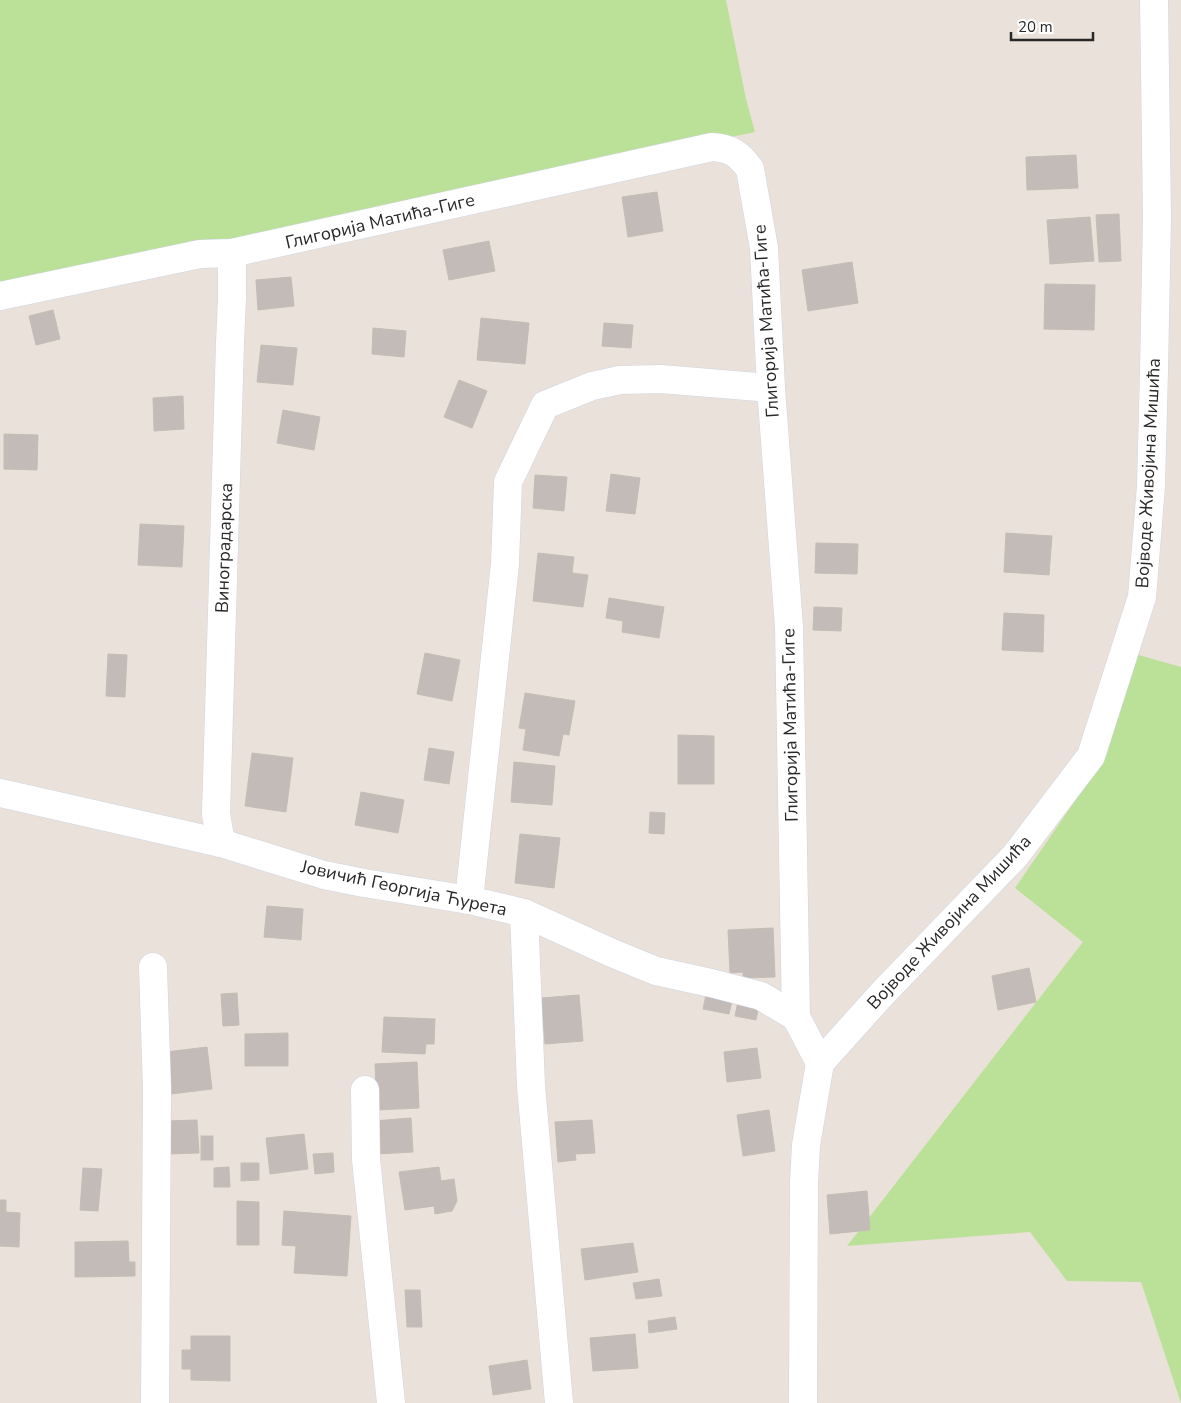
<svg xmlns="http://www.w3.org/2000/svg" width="1181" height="1403" font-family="'Nunito Sans',sans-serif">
<rect width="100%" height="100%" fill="#eae1da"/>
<!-- green -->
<g fill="#bbe098">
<path d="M0,0H726L746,99L755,132L0,290Z"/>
<path d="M1135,654L1181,667V1403L1141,1282L1067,1281L1030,1232L847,1246L1083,942L1015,888L1106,756Z"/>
</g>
<!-- building -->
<g fill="#c2bbb7" stroke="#c5bdb4">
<path d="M1076,155L1078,188L1027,190L1026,157Z"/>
<path d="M657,192L663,231L628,237L622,197Z"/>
<path d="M1119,214L1121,261L1099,262L1096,215Z"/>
<path d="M1090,217L1094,261L1050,264L1047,220Z"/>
<path d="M489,241L495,271L449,280L443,250Z"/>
<path d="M852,262L858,303L808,311L802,270Z"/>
<path d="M291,277L294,306L258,310L256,280Z"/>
<path d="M1045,284L1095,285L1094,330L1044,329Z"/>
<path d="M53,310L60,339L36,345L29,316Z"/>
<path d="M481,318L529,323L525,364L477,360Z"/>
<path d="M604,323L633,325L631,348L602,346Z"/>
<path d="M373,328L406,331L404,357L372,354Z"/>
<path d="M261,345L297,348L293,385L257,382Z"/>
<path d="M459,380L487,391L472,428L444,417Z"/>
<path d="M183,396L184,429L154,431L153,398Z"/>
<path d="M283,410L320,417L314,450L277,443Z"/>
<path d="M4,434L38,435L37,470L4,469Z"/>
<path d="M611,474L640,478L635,514L606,511Z"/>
<path d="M535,475L567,477L564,511L533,508Z"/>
<path d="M140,524L184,526L182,567L138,565Z"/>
<path d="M1006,533L1052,536L1049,575L1004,572Z"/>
<path d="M816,543L858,544L857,574L815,573Z"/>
<path d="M538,553L574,557L572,573L588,575L583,607L533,601Z"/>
<path d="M609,598L664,607L659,638L622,632L623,621L606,618Z"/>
<path d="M814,607L842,608L841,631L813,630Z"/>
<path d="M1004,613L1044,615L1043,652L1002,650Z"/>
<path d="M425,653L460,660L452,701L417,694Z"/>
<path d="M108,654L127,655L125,697L106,696Z"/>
<path d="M525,693L575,701L569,735L563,734L559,756L523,750L526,729L519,728Z"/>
<path d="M678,735L714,736V784H678Z"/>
<path d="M429,748L454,752L449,784L424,780Z"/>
<path d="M252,753L293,758L286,812L245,806Z"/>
<path d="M514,762L555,766L552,805L511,802Z"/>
<path d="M361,792L404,800L398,833L355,825Z"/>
<path d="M650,812L665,813L664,834L649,833Z"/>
<path d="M520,834L560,838L554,888L515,883Z"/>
<path d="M267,906L303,909L301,940L264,937Z"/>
<path d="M773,928L775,977L743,978V972L730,973L728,930Z"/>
<path d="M1029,968L1036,1002L998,1010L992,976Z"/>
<path d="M237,993L239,1025L223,1026L221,994Z"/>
<path d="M579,995L583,1041L545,1044L541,998Z"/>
<path d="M706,995L732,1001L729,1014L703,1009Z"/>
<path d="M738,1001L759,1005L756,1020L735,1016Z"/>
<path d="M384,1017L435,1019L434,1044H426L425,1054L382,1052Z"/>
<path d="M288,1033V1066H245V1034Z"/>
<path d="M207,1047L212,1089L171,1094L166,1052Z"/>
<path d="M757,1048L761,1078L727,1082L724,1052Z"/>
<path d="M417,1062L419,1108L377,1110L375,1064Z"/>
<path d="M769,1110L775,1151L743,1156L737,1115Z"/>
<path d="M411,1118L413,1152L377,1154L374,1121Z"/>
<path d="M197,1120L199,1153L167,1154L166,1121Z"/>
<path d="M592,1120L595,1153L575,1154L576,1160L558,1162L555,1122Z"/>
<path d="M304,1134L308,1169L270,1174L266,1138Z"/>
<rect x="201" y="1136" width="12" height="24"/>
<path d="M333,1153L334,1172L315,1174L313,1154Z"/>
<path d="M241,1163H259V1180L241,1181Z"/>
<path d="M229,1167L230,1187H214V1168Z"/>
<path d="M439,1167L441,1181L454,1179L457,1201L452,1211L435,1214L434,1206L405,1210L399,1172Z"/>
<path d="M83,1168L102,1169L98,1211L80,1210Z"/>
<path d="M867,1191L870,1230L830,1234L827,1195Z"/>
<path d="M0,1200H6V1212L20,1213L19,1247L0,1246Z"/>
<path d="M237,1201L259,1202V1245H237Z"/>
<path d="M284,1211L351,1216L347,1276L294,1273L296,1246L282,1245Z"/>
<path d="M128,1241L129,1262H135V1276L75,1277V1242Z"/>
<path d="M633,1243L638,1272L585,1280L581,1249Z"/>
<path d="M659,1279L662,1296L636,1299L633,1283Z"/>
<path d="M405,1290H420L422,1327H407Z"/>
<path d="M675,1317L677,1329L649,1333L648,1321Z"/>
<path d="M635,1334L638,1368L593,1371L590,1338Z"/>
<path d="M191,1336H230V1381L191,1380V1369H182V1350H191Z"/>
<path d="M527,1360L531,1389L493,1395L489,1366Z"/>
</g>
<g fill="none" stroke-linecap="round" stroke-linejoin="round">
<!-- street casing -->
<g stroke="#cfd5e1" stroke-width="29">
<g id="street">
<path d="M0,296L200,254L232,253L712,147C731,148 739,154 750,169L764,248L771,388L789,627L796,1017L820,1063"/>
<path d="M0,793L221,843L324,875L364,883L469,900L524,913L612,953L656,971L711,983L761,996L796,1017"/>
<path d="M221,843L216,814L230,343L232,298V253"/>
<path d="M469,900L505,564L508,482L545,405L592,386L620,380L661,379L771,388"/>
<path d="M524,913L531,1086L559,1403"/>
<path d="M153,967L157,1089L155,1403"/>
<path d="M365,1090L366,1159L391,1403"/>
<path d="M803,1403L804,1183L806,1145L820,1063L881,995L1015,856L1091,756L1142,597L1151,486L1154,371L1157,217L1154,0"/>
</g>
</g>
<!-- street -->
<use href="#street" stroke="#fff" stroke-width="28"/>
</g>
<g text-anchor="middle" stroke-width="4.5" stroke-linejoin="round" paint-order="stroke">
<!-- street labels -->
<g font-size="18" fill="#282828" stroke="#fff">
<text transform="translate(380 221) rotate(-13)" y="6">Глигорија Матића-Гиге</text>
<text transform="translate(766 321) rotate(-94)" y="6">Глигорија Матића-Гиге</text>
<text transform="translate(1148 473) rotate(-87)" y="6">Војводе Живојина Мишића</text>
<text transform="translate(224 548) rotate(-88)" y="6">Виноградарска</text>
<text transform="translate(790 725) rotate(-91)" y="6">Глигорија Матића-Гиге</text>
<text transform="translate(404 888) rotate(12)" y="6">Јовичић Георгија Ћурета</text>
<text transform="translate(949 922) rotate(-47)" y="6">Војводе Живојина Мишића</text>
</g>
</g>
<!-- scale -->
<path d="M1011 32v8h82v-8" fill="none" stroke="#282828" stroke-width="2.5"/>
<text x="1018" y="32" font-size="15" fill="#282828" stroke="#ffffff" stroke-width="4" paint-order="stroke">20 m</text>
</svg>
